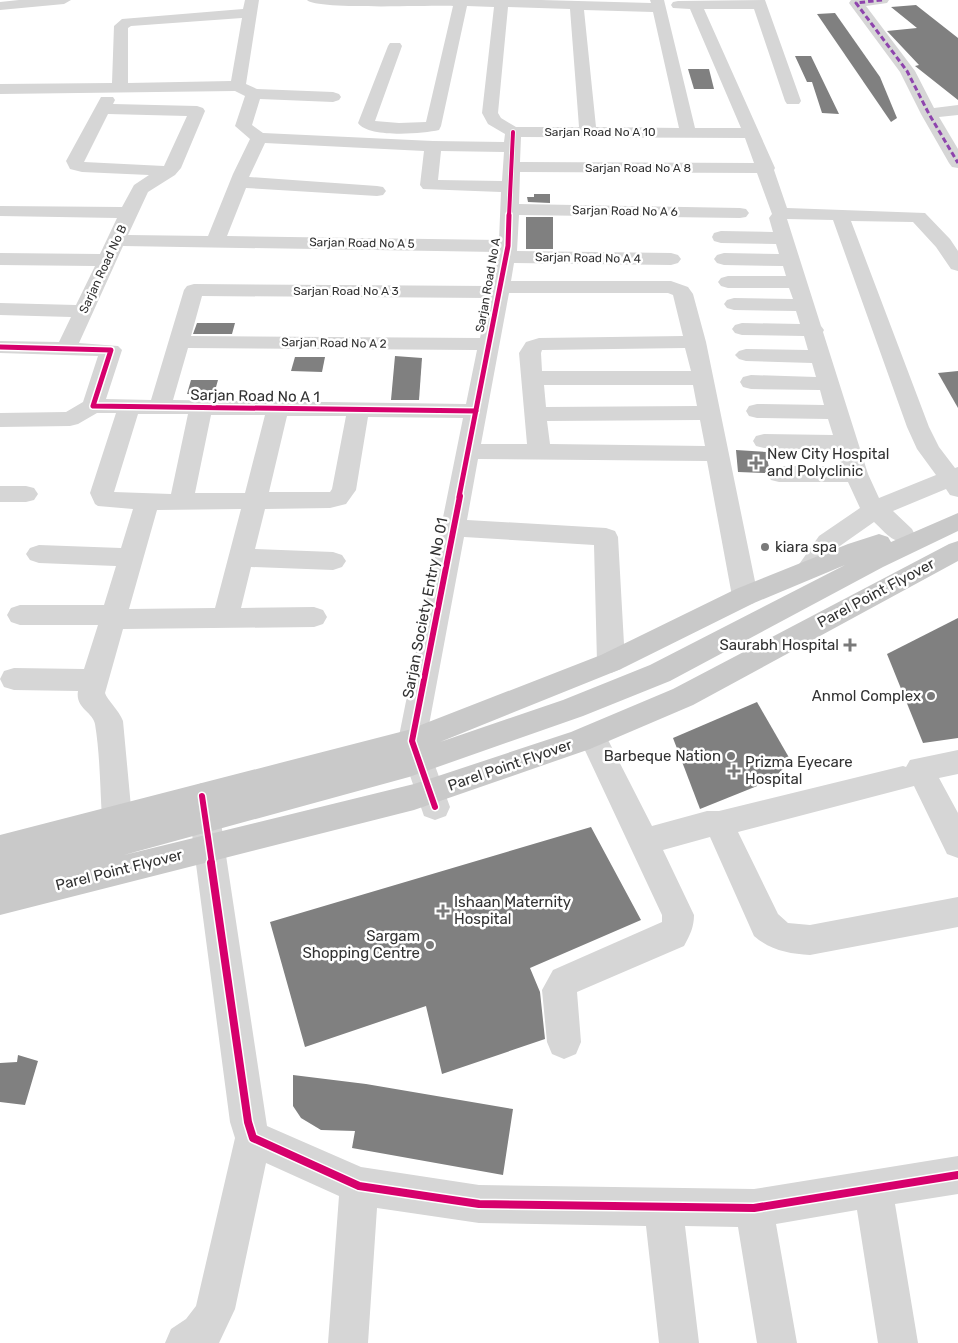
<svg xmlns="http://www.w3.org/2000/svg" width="958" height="1343" font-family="Rubik,sans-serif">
<rect width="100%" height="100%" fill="#fff"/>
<!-- building -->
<g fill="#808080">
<path d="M916,5L958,38V100L915,66L919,65L887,31L917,28L891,7Z"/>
<path d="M835,13L880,77L897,118L891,122L817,14Z"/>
<path d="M795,56H811L839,114L822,113L812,82H807Z"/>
<path d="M688,69H709L714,89H694Z"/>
<path d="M534,194H550V203L528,202L527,197H534Z"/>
<rect x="526" y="217" width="27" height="32"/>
<path d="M197,323H235L232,334H193Z"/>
<path d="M395,356L422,358L419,400H391Z"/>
<path d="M295,357H325L322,372L291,371Z"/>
<path d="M958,371V408L938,373Z"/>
<path d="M191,380H218L214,394H187Z"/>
<path d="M736,450L766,452L769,468L765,473L738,472Z"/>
<path d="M958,618V738L923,743L887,654Z"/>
<path d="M757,702L791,761L772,780L700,809L673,738Z"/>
<path d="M591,827L641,920L530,968L540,992L545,1039L442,1074L426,1006L305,1047L270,922Z"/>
<path d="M18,1055L38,1061L25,1105L0,1102V1063L17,1062Z"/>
<path d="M293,1075L366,1084L513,1109L503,1175L352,1148L355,1131L321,1130L301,1118L293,1106Z"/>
</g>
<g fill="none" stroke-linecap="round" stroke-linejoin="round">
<!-- minor -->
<g fill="#d6d6d6" fill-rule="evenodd">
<path d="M19,0H71L64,4L0,10V2Z"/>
<path d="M245,0H259L246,84L257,89L333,92L339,94L341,97L339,100L333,102L260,99L252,125L263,133L433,141L504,142L505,134L488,124L482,113L494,7L467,6L441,126L439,130C422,134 368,138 358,123L388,46L390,43H400L402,46L375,121L399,123L426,122L453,6C432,5 315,10 307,0H541L651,3L650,0H664L695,128H741L690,9L673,8L671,5L673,2L678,1L765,0L801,101L799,104H787L785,101L754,9H704L775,168L774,170L787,208L925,213L950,239L958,251V271L951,269L936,247L913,222L851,221L929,427L939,447L955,468L958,467V497L950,495L946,489L893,511L912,529L915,535L912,541C894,546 886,533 874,522L837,548L817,576L808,579L799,576L795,570L819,536L860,508L848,482H779L771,480L767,474L771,468L779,466H842L837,450L764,448L756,446L753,441L756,436L764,434L833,435L828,419L757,418L749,416L746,411L749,406L757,404L824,405L820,390L751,389L743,387L740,382L743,377L751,375L816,377L812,363L746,361L739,359L735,355L739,351L746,349L808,350L804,336L742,335L735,333L732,329L735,325L742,323L800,324L796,311L734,310L727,308L724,304L727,300L734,298L793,299L789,288H728L721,286L718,282L721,278L728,276H786L783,266L724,265L717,263L714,259L717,255L724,253L779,254L776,244L721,243L714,241L712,237L714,233L721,231L773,232L769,218L772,214L757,173L520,172L519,204L740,208L746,209L749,213L746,217L740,218L519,215L517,251L671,253L678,255L681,259L678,263L671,265L514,263L511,281H671L688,287L693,294L706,342L758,596L754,603L745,606L736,603L732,596L707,461L478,459L467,520L606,528L615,531L618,537L625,662L621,669L611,673L601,669L597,662L594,545L464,537L426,741L450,807L446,816L435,820L424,816L398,741L463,418L368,417L356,490L346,504L330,508L265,509L255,549L333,552L342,555L346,561L342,567L333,570L251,567L241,608L314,607L323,610L327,617L323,624L314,627L123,629L105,693C107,700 119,710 123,721L132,818L128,827L117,831L106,827L102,818C100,787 100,754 95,724C93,712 75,708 78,691L14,690L4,687L0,679L4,671L14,668L84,669L98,625H20L11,622L7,615L11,608L20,605H104L116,566L39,563L30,560L26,554L30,548L39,545L121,548L133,509L98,506L95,504L90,493L116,413H97L78,424L70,426L0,427V413L66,412L83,402L98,356L0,353V341L59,342L71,317L0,315V303L76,305L95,266L0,265V253L100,254L117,218L0,216V206L122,207L134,185L149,175L82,172L70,169L66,161L101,97H113L115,100L113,104L197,106L203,108L205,111L181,168L175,175L148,192L128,235L208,236L233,174L250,139L235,126L245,96L235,91L0,94V84L112,83L114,26L122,19L243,9ZM508,7L570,9L579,127H516L501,118L498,113ZM584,10L653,12L679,128L596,127ZM242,18L231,81L128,83V28L131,26ZM108,114L187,116L164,166L84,162ZM521,137L745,138L754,163L520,162ZM265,143L424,151L420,185L423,189L501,192L499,240L227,236L246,188L377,196L383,195L386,191L383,187L377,186L249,177ZM441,151L504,152L502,181L438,180ZM787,219L833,220L907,427L917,449L936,475L879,498L868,474L823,332L824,330L821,326ZM123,246L497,252L490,286L194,284L187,286L184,290L151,400L106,399L122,350L118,346L79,343ZM509,293H668L673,295L683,336L539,338L526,342L519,353L527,444H481ZM202,296L488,298L480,338L191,336ZM188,348L477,350L466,404L173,400ZM685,348L691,371H542L541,353L542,350ZM544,385H693L697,406L546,407ZM138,414H188L171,494L114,492ZM211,415H265L245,493H195ZM287,416H346L332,489L330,492H269ZM700,420L705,446L550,444L547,421ZM241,509L215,608L129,609L157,510Z"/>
<path d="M851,0H889L887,3L866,6L915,71L934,108L958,105V115L939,117L958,149V168L952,167L949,163L921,114L900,72L849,3Z"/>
<path d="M0,486H26L34,488L38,494L34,500L26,502H0Z"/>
<path d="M596,732L606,736L652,826L707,811H719L903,766L906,767L910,760L958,750V774L939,778L958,813V858L947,854L914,786L738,832L778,914L788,923L810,925L958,897V927L810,955C789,954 770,950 754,936L710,837L663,850L694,915C694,927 690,935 684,946L577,992L581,1042L576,1054L564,1059L552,1054L547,1042L542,990L553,970L662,922V915L582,744L586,736Z"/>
<path d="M202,783L213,787L217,796L267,1126L361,1167L479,1185L754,1189L958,1156V1194L895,1204L918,1343H878L857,1210L776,1224L797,1343H757L738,1227L685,1226L699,1343H659L646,1226L479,1223L377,1208L368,1343H328L339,1196L266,1163L235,1309L219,1343H165L171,1329L186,1319L196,1306L235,1138L230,1122L187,796L191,787Z"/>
</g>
<!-- major -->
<path fill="#c9c9c9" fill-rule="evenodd" d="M958,513V531L883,567L670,681L583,716L409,777L124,855L414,784L571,732L673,689L949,544L958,541V561L693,705L590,749L414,810L0,915V835L408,730L601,655L736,589L848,544L879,534L888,537L891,542ZM845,565L650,665L563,700L440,742L621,669L754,603Z"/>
<!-- quiet -->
<path stroke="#8e44ad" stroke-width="3" stroke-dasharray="5.5 3" stroke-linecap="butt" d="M882,0L856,3L907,71L929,114L958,163"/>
<!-- cycleway-far3 casing -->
<g stroke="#fff" stroke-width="5.5">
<path id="cycleway-far3" d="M509,216L513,132"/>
</g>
<!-- cycleway-far2 casing -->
<g stroke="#fff" stroke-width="8">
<g id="cycleway-far2">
<path d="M0,347L111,350L93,406L476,411"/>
<path d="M459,497L508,246L509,215"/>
</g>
</g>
<!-- cycleway-far1 casing -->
<g stroke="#fff" stroke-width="9">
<g id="cycleway-far1">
<path d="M202,796L212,864"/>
<path d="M435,807L412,741L460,496"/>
</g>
</g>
<!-- cycleway casing -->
<g stroke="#fff" stroke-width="11">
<path id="cycleway" d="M211,863L248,1122L253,1138L359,1186L479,1204L754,1208L958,1175"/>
</g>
<!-- cycleway-far3 -->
<use href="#cycleway-far3" stroke="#d6006c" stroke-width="4"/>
<!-- cycleway-far2 -->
<use href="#cycleway-far2" stroke="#d6006c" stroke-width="5"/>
<!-- cycleway-far1 -->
<use href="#cycleway-far1" stroke="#d6006c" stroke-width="6"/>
<!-- cycleway -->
<use href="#cycleway" stroke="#d6006c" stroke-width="8"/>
</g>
<!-- markers -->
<g fill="#7a7a7a" stroke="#fff" stroke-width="2">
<path d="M753.5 455.5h5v5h5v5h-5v5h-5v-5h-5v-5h5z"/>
<circle cx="765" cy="547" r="5"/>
<path d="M847.5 637.5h5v5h5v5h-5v5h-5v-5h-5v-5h5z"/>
<circle cx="931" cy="696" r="5"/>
<circle cx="731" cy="756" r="5"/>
<path d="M731.5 763.5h5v5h5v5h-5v5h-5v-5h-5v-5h5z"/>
<path d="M440.5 903.5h5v5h5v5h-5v5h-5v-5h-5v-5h5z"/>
<circle cx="430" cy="945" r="5"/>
</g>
<g text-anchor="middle" stroke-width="5" stroke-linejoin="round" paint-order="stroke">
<!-- far-street labels -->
<g font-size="12" fill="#323232" stroke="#fff">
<text x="600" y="136">Sarjan Road No A 10</text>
<text x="638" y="172">Sarjan Road No A 8</text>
<text transform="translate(625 211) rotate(1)" y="4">Sarjan Road No A 6</text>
<text transform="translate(362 243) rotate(1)" y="4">Sarjan Road No A 5</text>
<text transform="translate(588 258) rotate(1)" y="4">Sarjan Road No A 4</text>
<text transform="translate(103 269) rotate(-65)" y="4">Sarjan Road No B</text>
<text transform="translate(488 285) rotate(-80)" y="4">Sarjan Road No A</text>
<text x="346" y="295">Sarjan Road No A 3</text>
<text transform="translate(334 343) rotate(1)" y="4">Sarjan Road No A 2</text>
</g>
<!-- street labels -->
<g font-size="15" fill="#323232" stroke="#fff">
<text transform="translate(255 396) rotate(1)" y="5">Sarjan Road No A 1</text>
<text transform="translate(876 593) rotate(-28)" y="5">Parel Point Flyover</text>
<text transform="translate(425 608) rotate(-79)" y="5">Sarjan Society Entry No 01</text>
<text transform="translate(510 765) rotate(-19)" y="5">Parel Point Flyover</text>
<text transform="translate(119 870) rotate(-14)" y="5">Parel Point Flyover</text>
</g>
<!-- poi labels -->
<g font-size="15" fill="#323232" stroke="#fff" text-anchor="start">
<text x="767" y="459">New City Hospital<tspan x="767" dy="17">and Polyclinic</tspan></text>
<text x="775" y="552">kiara spa</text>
<text x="839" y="650" text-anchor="end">Saurabh Hospital</text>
<text x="921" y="701" text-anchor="end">Anmol Complex</text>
<text x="721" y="761" text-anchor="end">Barbeque Nation</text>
<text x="745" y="767">Prizma Eyecare<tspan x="745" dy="17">Hospital</tspan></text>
<text x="454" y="907">Ishaan Maternity<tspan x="454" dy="17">Hospital</tspan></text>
<text x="420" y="941" text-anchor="end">Sargam<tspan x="420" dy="17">Shopping Centre</tspan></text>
</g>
</g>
</svg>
